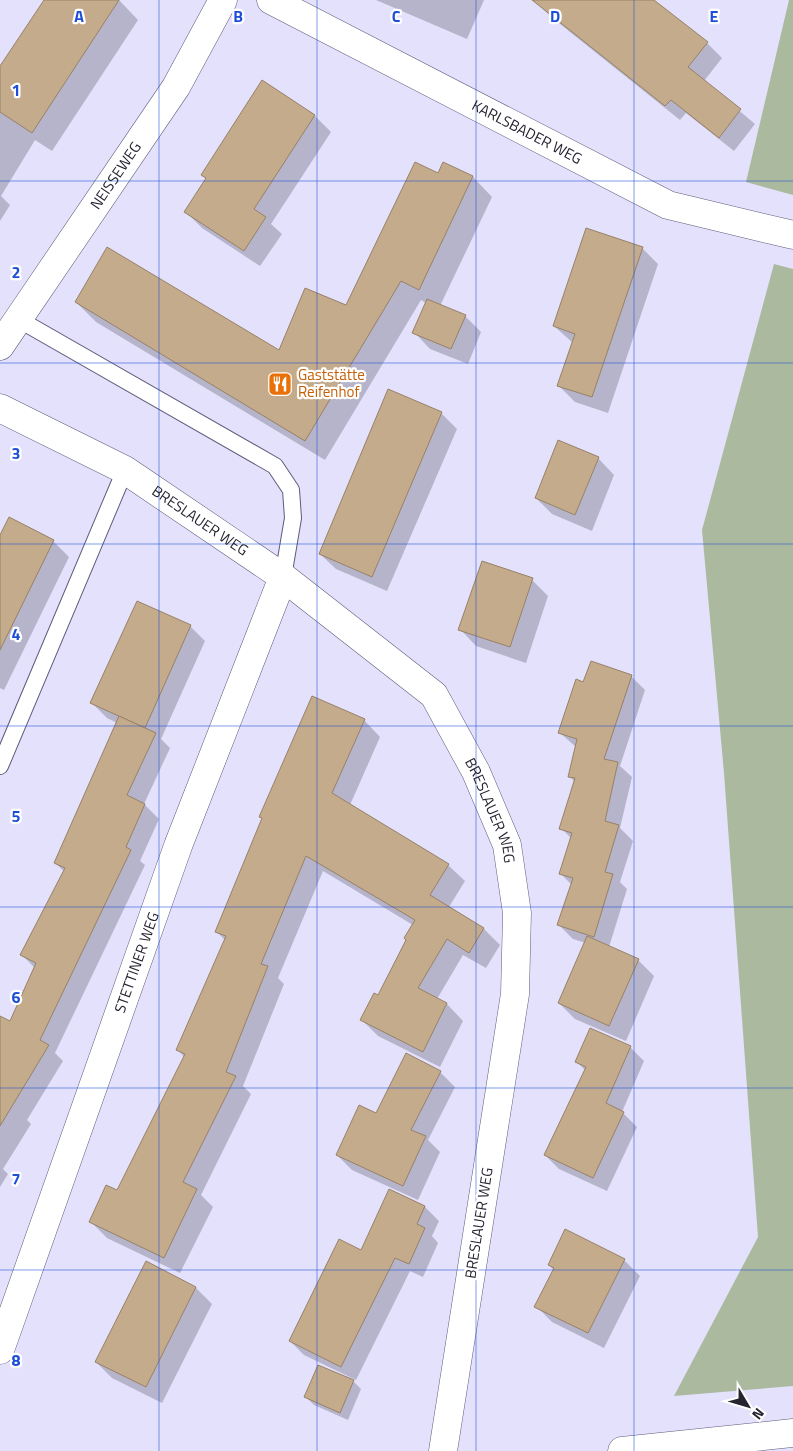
<svg xmlns="http://www.w3.org/2000/svg" width="793" height="1451" font-family="'Titillium Web',sans-serif">
<rect width="100%" height="100%" fill="#e4e1fd"/>
<!-- green -->
<g fill="#abba9e">
<path d="M789,0H793V195L746,182Z"/>
<path d="M774,264L793,269V1386L674,1396L758,1237L724,773L702,530Z"/>
</g>
<!-- shadow -->
<g fill="#0003">
<path d="M45,0H119L138,20L52,151L35,140L1,196L10,205L0,221V69Z"/>
<path d="M376,0H484L467,39Z"/>
<path d="M537,0H650L707,43L722,58L704,81L755,124L734,151L686,113L680,120L550,16L536,1Z"/>
<path d="M263,82L315,116L331,132L271,224L282,234L260,266L202,228L186,212Z"/>
<path d="M444,163L473,177L492,197L440,306L465,316L481,332L468,364L430,349L414,332L426,303L421,300L325,460L96,322L76,302L279,352L346,307L438,175Z"/>
<path d="M642,248L658,264L608,413L575,402L558,385L573,343L554,326Z"/>
<path d="M441,413L457,429L387,591L336,569L320,554Z"/>
<path d="M598,458L614,475L592,531L552,514L536,498Z"/>
<path d="M0,537L53,541L69,557L4,690L0,688Z"/>
<path d="M532,580L548,596L526,663L476,646L460,629Z"/>
<path d="M190,626L205,641L161,739L170,748L144,804L159,819L140,861L145,865L55,1053L63,1061L27,1120L31,1124L3,1169L8,1174L0,1187V1023H10L35,968L22,955L65,872L55,863L117,723L107,718L92,703Z"/>
<path d="M631,676L645,690L620,766L632,777L620,828L633,841L620,882L627,889L609,947L638,960L654,976L626,1041L575,1019L559,1003L586,943L573,939L559,925L572,885L561,874L572,839L561,828L575,782L569,776L576,747L560,733L584,684Z"/>
<path d="M364,720L380,737L350,805L448,865L465,881L449,907L483,928L500,945L486,968L463,955L437,999L447,1004L463,1021L440,1067L378,1036L362,1020L378,997L413,925L323,871L278,978L284,984L243,1086L251,1094L201,1195L213,1207L180,1273L107,1238L91,1222L118,1192L184,1057L178,1050L225,940L216,931L263,819L260,817Z"/>
<path d="M590,1030L631,1048L644,1061L622,1112L637,1127L607,1191L559,1169L545,1155L586,1071L577,1062Z"/>
<path d="M440,1072L455,1087L428,1140L440,1152L418,1200L352,1170L337,1155L377,1115Z"/>
<path d="M389,1191L425,1207L439,1221L432,1236L438,1243L423,1277L410,1271L356,1380L304,1355L290,1341L362,1252Z"/>
<path d="M624,1260L640,1276L604,1348L552,1322L536,1306L554,1270L549,1265Z"/>
<path d="M146,1263L196,1288L212,1304L162,1403L112,1378L96,1362Z"/>
<path d="M350,1378L361,1389L348,1420L314,1405L306,1397Z"/>
</g>
<!-- building -->
<g fill="#c4ab8b" stroke="#978166">
<path d="M44,0H119L32,133L0,112V66Z"/>
<path d="M532,0H654L708,42L688,67L741,109L719,138L671,100L665,106Z"/>
<path d="M262,80L315,115L254,209L266,217L244,251L184,212L206,178L201,175Z"/>
<path d="M415,162L438,173L443,162L473,176L419,290L401,281L305,441L75,302L107,247L279,350L305,288L346,305Z"/>
<path d="M586,228L643,247L592,397L557,386L575,334L553,326Z"/>
<path d="M427,299L466,315L451,349L412,333Z"/>
<path d="M388,389L442,412L372,577L319,554Z"/>
<path d="M558,440L599,457L575,515L535,498Z"/>
<path d="M9,517L54,540L0,650V535Z"/>
<path d="M482,561L533,578L510,647L458,630Z"/>
<path d="M137,601L191,625L145,728L90,703Z"/>
<path d="M591,661L632,675L604,759L618,762L605,821L619,825L605,872L613,874L594,937L557,925L573,878L559,874L572,833L559,829L575,778L568,777L577,739L558,733L576,679L583,682Z"/>
<path d="M312,696L365,719L332,793L449,864L430,895L484,928L469,953L447,939L418,988L447,1003L423,1052L360,1020L374,993L378,995L406,940L404,938L415,920L306,856L261,964L268,966L226,1072L236,1076L183,1182L197,1189L164,1258L89,1222L106,1185L117,1190L185,1054L176,1050L226,936L215,932L262,818L259,817Z"/>
<path d="M119,716L156,733L127,795L145,804L126,847L131,850L40,1040L49,1045L0,1126V1016L10,1021L36,963L20,955L65,868L54,863Z"/>
<path d="M587,936L639,959L609,1026L558,1003Z"/>
<path d="M590,1028L631,1046L606,1103L624,1112L593,1178L544,1155L586,1067L575,1062Z"/>
<path d="M406,1053L441,1071L411,1130L426,1136L403,1186L336,1155L359,1105L376,1113Z"/>
<path d="M389,1189L425,1206L417,1224L425,1228L409,1264L395,1258L341,1367L289,1341L339,1239L361,1250Z"/>
<path d="M565,1229L625,1259L588,1333L534,1307L554,1268L548,1265Z"/>
<path d="M146,1261L196,1287L146,1387L95,1362Z"/>
<path d="M318,1365L354,1380L340,1413L304,1397Z"/>
</g>
<g fill="none" stroke-linecap="round" stroke-linejoin="round">
<!-- lane casing -->
<g stroke="#5f5b79" stroke-width="18">
<g id="lane">
<path d="M18,319L275,466L291,490L293,518L283,577"/>
<path d="M0,766L125,470"/>
</g>
</g>
<!-- street casing -->
<g stroke="#5f5b79" stroke-width="29">
<g id="street">
<path id="s1" d="M271,0L668,205L793,235"/>
<path id="s2" d="M0,346L176,87L223,0"/>
<path id="s3" d="M0,408L125,470L283,577L434,695L476,772L507,845L517,913L515,994L443,1451"/>
<path id="s4" d="M0,1350L178,846L283,577"/>
<path d="M622,1451L793,1433"/>
</g>
</g>
<!-- lane -->
<use href="#lane" stroke="#fff" stroke-width="16"/>
<!-- street -->
<use href="#street" stroke="#fff" stroke-width="28"/>
</g>
<!-- grid -->
<path fill="none" stroke="#1d4ed8" stroke-width="1" stroke-opacity="0.55" d="M159,0V1451M317,0V1451M476,0V1451M634,0V1451M0,181H793M0,363H793M0,544H793M0,726H793M0,907H793M0,1088H793M0,1270H793"/>
<!-- icons -->
<defs>
<g id="restaurant-square" transform="scale(1.25)"><rect x="-9" y="-9" width="18" height="18" rx="4" fill="#e8710a" stroke="#fff"/><path d="M-5-6h1v4h1v-4h1v4h1v-4h1v5L-1.5 .5V6h-2V.5L-5-1ZM5-6V6H3V1.5H1.5Q1.5-4 5-6Z" fill="#fff"/></g>
</defs>
<g fill-rule="evenodd">
<use href="#restaurant-square" x="280" y="384"/>
</g>
<g text-anchor="middle" stroke-width="4.5" stroke-linejoin="round" paint-order="stroke">
<!-- street labels -->
<g font-size="15" fill="#262431" stroke="#fff">
<text dy="5" stroke="none"><textPath href="#s1" startOffset="288">KARLSBADER WEG</textPath></text>
<text dy="5" stroke="none"><textPath href="#s2" startOffset="206">NEISSEWEG</textPath></text>
<text dy="5" stroke="none"><textPath href="#s3" startOffset="230">BRESLAUER WEG</textPath></text>
<text dy="5" stroke="none"><textPath href="#s3" startOffset="651">BRESLAUER WEG</textPath></text>
<text dy="5" stroke="none"><textPath href="#s4" startOffset="411">STETTINER WEG</textPath></text>
<text transform="translate(479 1223) rotate(-81)" y="5">BRESLAUER WEG</text>
</g>
<!-- food labels -->
<g font-size="15" fill="#c56008" stroke="#fff" text-anchor="start">
<text x="298" y="380">Gaststätte<tspan x="298" dy="17">Reifenhof</tspan></text>
</g>
</g>
<g font-size="16" text-anchor="middle" font-weight="bold" fill="#1d4ed8" stroke="#fff" stroke-width="4.5" stroke-linejoin="round" paint-order="stroke">
<text x="79" y="22">A</text>
<text x="238" y="22">B</text>
<text x="396" y="22">C</text>
<text x="555" y="22">D</text>
<text x="714" y="22">E</text>
<text x="16" y="96">1</text>
<text x="16" y="278">2</text>
<text x="16" y="459">3</text>
<text x="16" y="640">4</text>
<text x="16" y="822">5</text>
<text x="16" y="1003">6</text>
<text x="16" y="1185">7</text>
<text x="16" y="1366">8</text>
</g>
<!-- north arrow -->
<g transform="translate(748 1406) rotate(128)" stroke="#ffffff" stroke-width="4" paint-order="stroke">
<path d="M0-4L9 19L0 12L-9 19Z" fill="#262431"/>
<text y="-8" font-size="14" font-weight="bold" text-anchor="middle" fill="#262431">N</text>
</g>
</svg>
